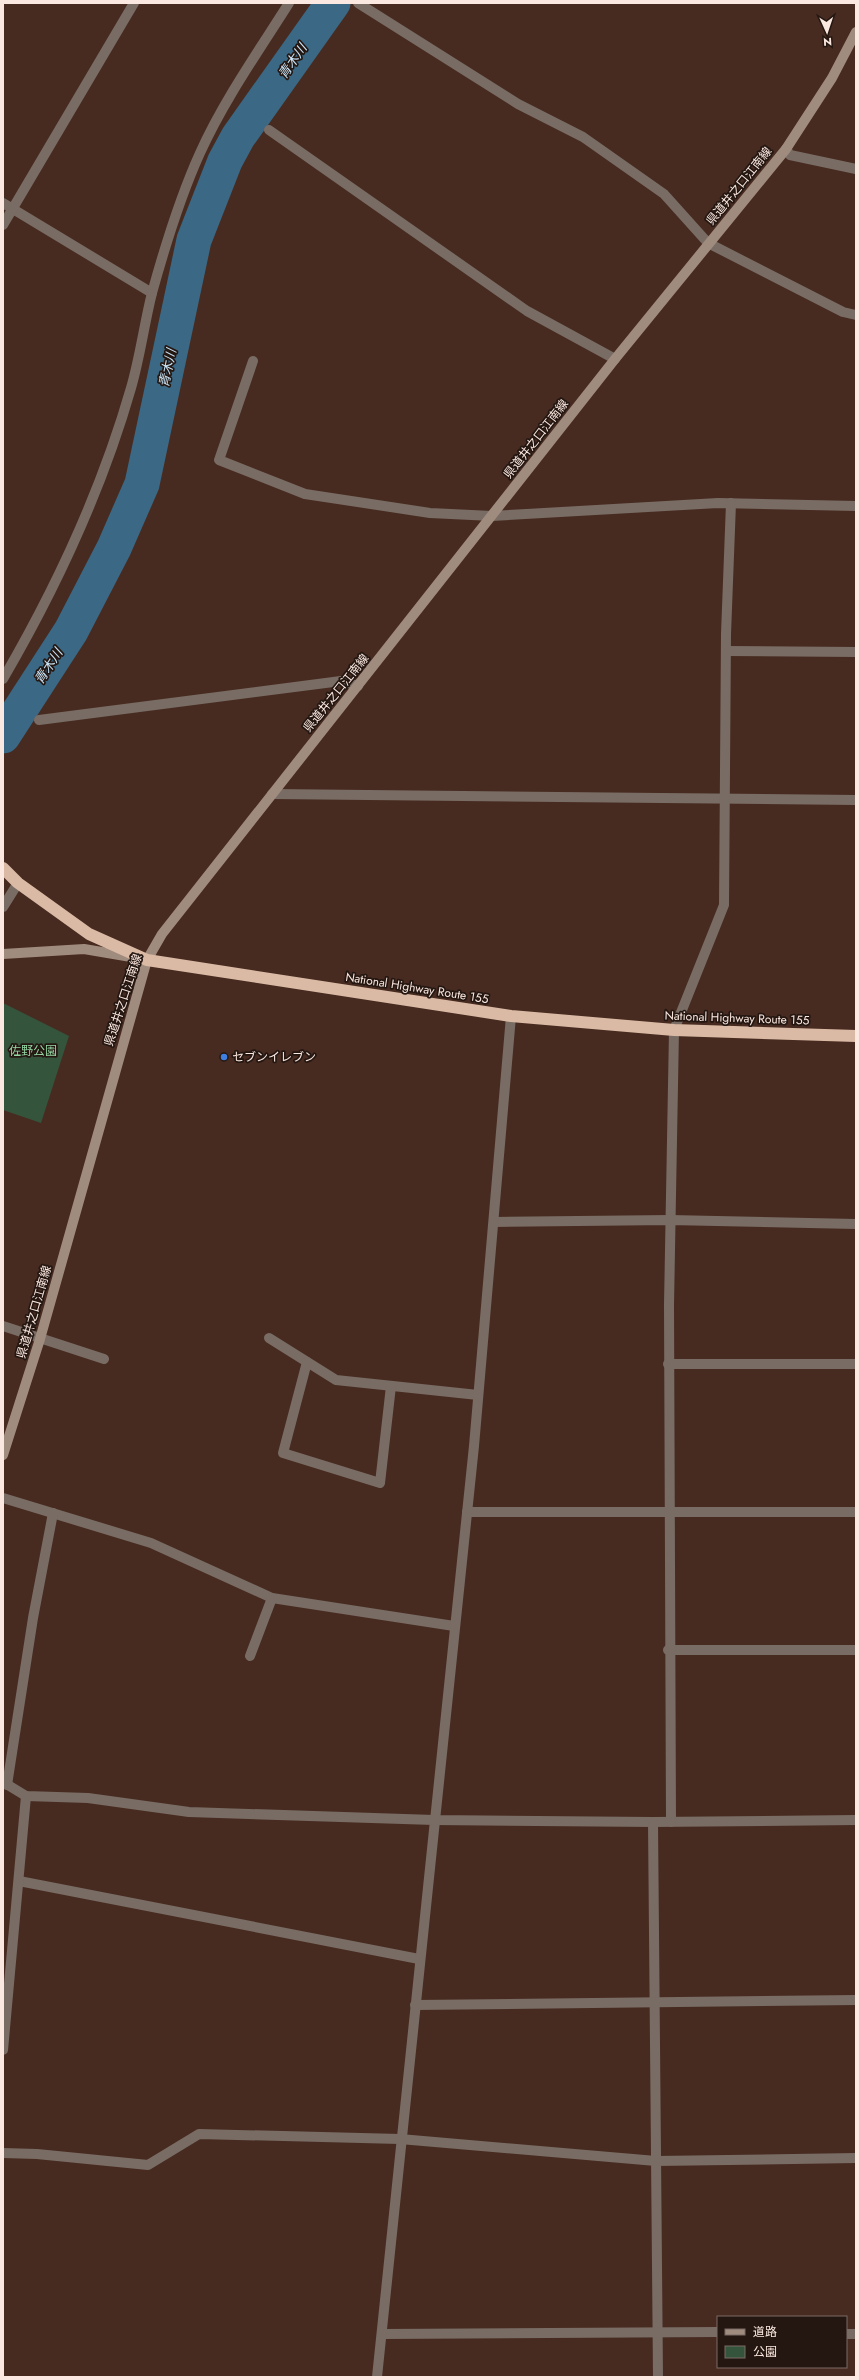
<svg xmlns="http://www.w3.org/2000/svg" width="859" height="2380" font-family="Jost,'Noto Sans JP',sans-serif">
<rect width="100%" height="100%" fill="#472b20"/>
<!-- green -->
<path fill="#35543c" d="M3,1003L69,1036L41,1123L3,1110Z"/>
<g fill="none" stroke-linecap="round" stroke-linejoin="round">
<!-- river -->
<path stroke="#3b6885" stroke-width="35" d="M3,736L71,631L114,548L142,484L194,240L225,161L238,137L333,3"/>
<!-- street -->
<g stroke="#796c64" stroke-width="10">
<path d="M358,3L518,104L583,137L664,194L708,243L843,312L856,315"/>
<path d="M269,130L527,311L615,359"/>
<path d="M786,149L790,155L856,169"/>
<path d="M3,203L152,293"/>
<path d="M3,225L134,3"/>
<path d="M253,361L219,460L305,494L430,513L492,516L718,503L856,506"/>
<path d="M726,651L856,652"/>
<path d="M3,679C56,588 102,489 131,388C140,357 144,325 152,293C165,246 180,197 200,153C224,100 258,52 289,3"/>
<path d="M39,720L341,681L358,686"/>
<path d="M272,794L856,800"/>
<path d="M3,907L18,883"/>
<path d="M494,1222L670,1220L856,1224"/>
<path d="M3,1326L104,1359"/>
<path d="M269,1338L336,1380L478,1395"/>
<path d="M307,1362L283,1453L380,1483L391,1386"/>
<path d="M668,1364H856"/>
<path d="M3,1498L151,1543L272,1598L454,1626"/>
<path d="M467,1512H856"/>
<path d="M668,1650H856"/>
<path d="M250,1656L272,1598"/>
<path d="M3,1782L26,1796L88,1798L189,1812L434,1820L653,1822L856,1820"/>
<path d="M7,1785L33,1618L53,1513"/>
<path d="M653,1822L658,2377"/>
<path d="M671,1822L669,1305L674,1030L724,905L726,634L731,503"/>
<path d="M19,1881L419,1959"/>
<path d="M415,2005L856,2000"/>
<path d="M3,2050L26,1796"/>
<path d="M3,2153L37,2154L148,2165L199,2134L400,2139L656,2161L856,2158"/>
<path d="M382,2334L718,2332"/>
<path d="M846,2334H856"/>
<path d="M377,2377L474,1446L511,1016"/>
</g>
<!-- secondary -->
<g stroke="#a08c7e" stroke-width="10">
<path d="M3,954L84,949L137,958"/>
<path d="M3,1455L40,1339L147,960L162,934L615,359L786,149L832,78L856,32"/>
</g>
<!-- highway -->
<path stroke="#dabaa5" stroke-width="12" d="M3,868L18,883L89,934L147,960L511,1016L674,1030L856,1036"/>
</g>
<!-- markers -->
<circle fill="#3f7fe0" stroke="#241712" stroke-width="1.5" cx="224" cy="1057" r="4"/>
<g text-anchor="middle" stroke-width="3.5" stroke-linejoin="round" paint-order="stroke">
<!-- street labels -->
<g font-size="12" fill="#fbe8e0" stroke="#241712">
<text transform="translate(739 186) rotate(-51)" y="4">県道井之口江南線</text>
<text transform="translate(536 439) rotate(-52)" y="4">県道井之口江南線</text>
<text transform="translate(336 693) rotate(-51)" y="4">県道井之口江南線</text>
<text transform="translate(417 988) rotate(9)" y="4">National Highway Route 155</text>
<text transform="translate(123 1000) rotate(-72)" y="4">県道井之口江南線</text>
<text transform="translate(737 1018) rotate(2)" y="4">National Highway Route 155</text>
<text transform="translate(34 1312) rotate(-74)" y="4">県道井之口江南線</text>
</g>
<!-- park labels -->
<g font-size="12" fill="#95d6a3" stroke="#241712">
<text x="33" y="1055">佐野公園</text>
</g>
<!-- poi labels -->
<g font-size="12" fill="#fbe8e0" stroke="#241712" text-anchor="start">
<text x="232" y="1061">セブンイレブン</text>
</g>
<!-- water labels -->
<g font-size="13" font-style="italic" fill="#cae6f9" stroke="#241712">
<text transform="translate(292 61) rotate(-55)" y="5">青木川</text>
<text transform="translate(167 368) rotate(-78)" y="5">青木川</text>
<text transform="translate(48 666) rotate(-57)" y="5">青木川</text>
</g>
</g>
<!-- border -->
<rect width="859" height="2380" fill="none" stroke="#fbe8e0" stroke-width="8"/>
<!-- legend -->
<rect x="717" y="2316" width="130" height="52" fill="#241712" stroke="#7a6b64"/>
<rect x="725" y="2329" width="20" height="6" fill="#a08c7e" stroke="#7a6b64"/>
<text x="753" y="2336" font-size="12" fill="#fbe8e0">道路</text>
<rect x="725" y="2346" width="20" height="12" fill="#35543c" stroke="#7a6b64"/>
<text x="753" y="2356" font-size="12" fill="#fbe8e0">公園</text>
<!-- north arrow -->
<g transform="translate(827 32) rotate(177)" stroke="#241712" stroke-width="3" paint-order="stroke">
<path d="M0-3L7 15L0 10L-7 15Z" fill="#fbe8e0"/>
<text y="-6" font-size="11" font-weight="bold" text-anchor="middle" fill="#fbe8e0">N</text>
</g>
</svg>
